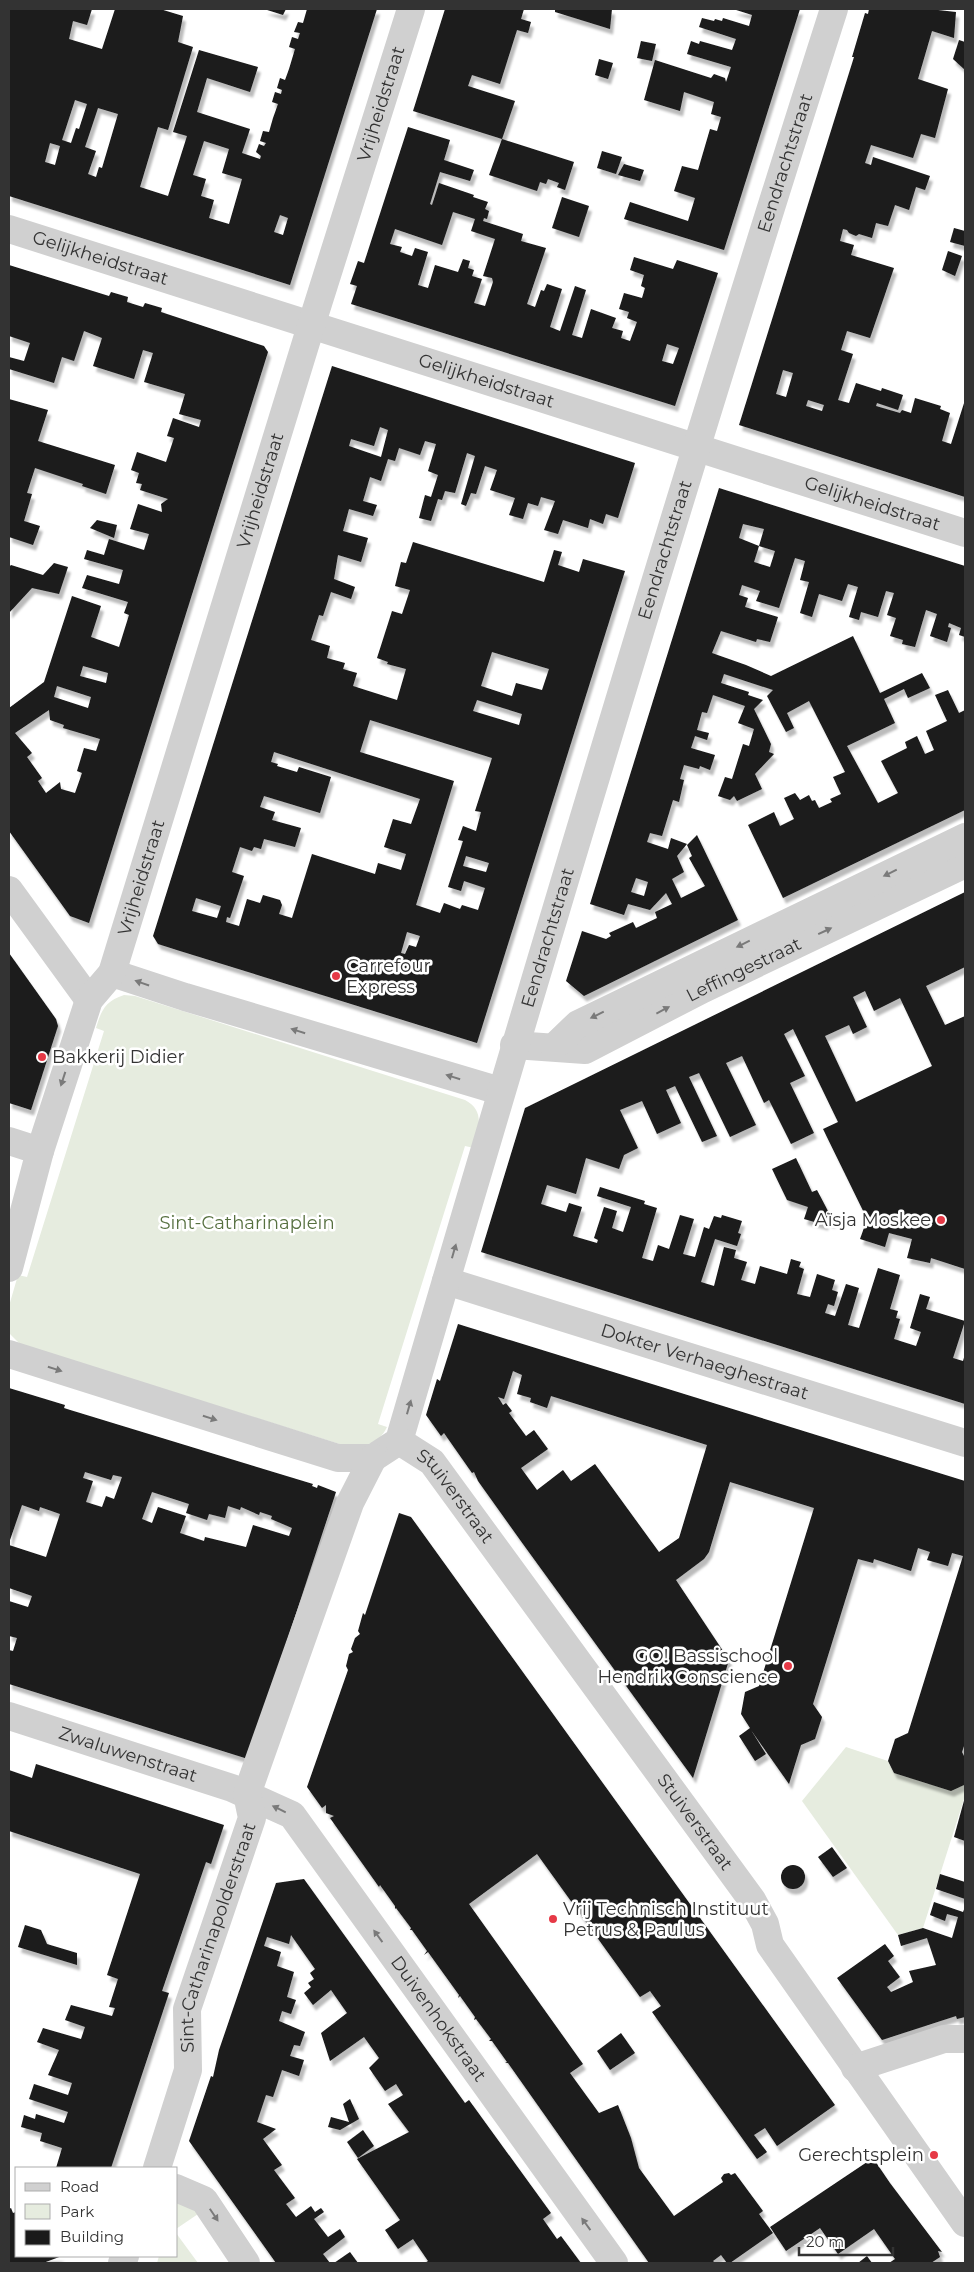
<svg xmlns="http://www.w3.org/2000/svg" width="974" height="2272" font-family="Montserrat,sans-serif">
<defs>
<filter id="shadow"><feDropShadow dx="3" dy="5.5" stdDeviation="1" flood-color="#0004"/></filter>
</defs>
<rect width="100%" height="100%" fill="#fff"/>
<!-- green -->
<g fill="#e6ecdf">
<path d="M124,995L135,996L465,1100C486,1111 478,1129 474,1148L465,1146L378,1424L387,1427C378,1445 368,1445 349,1447L29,1347L20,1344L10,1334L9,1306L18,1275L27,1277L104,1031L96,1028C101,1011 105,1001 124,995Z"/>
<path d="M846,1747L888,1761L894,1773L964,1785L965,1796L923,1928L898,1935L802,1801Z"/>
<path d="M177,2201L189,2206L198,2214L176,2229Z"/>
<path d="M176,2233L198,2263H157L159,2256H176Z"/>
</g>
<!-- building -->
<g fill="#1a1a1a" fill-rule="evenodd" filter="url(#shadow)">
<path d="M9,9H92L87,25L73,21L69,39L102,49L115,9H160L183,16L178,42L193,47L168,130L158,127L140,187L168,196L187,136L173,132L199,50L258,67L250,92L207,78L197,112L250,129L242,153L260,159L261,156L256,152L259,144L264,146L266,143L260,141L263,131L269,132L273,118L278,104L272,102L275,92L281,94L282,90L277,88L280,78L285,80L289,69L295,49L289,47L292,37L298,39L300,33L294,32L298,22L303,23L307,9H377L290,285L9,196ZM75,100L87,104L79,129L76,128L71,143L62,140ZM98,108L118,114L102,168L99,167L96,177L88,174L96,151L85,147ZM204,141L229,149L222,173L242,179L229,224L209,218L214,200L201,196L206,179L193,175ZM50,143L60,146L55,165L45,162ZM280,215L288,218L283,235L274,232Z"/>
<path d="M264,9H286L283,15Z"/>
<path d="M445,9H524L521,19L531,22L528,33L517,30L500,84L472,75L468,86L515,101L502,139L413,111Z"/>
<path d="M555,9H612L610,29L555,12Z"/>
<path d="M733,9H800L724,250L624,219L630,202L688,221L695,198L674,191L682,166L698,170L710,129L717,131L721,117L711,114L714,102L684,92L680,111L644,100L655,60L711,78L714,74L725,78L726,82L731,67L687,54L691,41L699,44L700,41L732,50L736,39L699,27L702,18L714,21L715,19L722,21L723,18L749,26L752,15Z"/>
<path d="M869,9H929L956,12L954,38L932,31L918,79L948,89L935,138L921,134L913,158L871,145L865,163L871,165L873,157L930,176L925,190L916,187L909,210L895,205L888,226L876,223L872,238L859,234L856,236L849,233L847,230L843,229L840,241L854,245L851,255L894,268L870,338L847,331L841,350L853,354L838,400L849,403L856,383L881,391L882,388L903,395L898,410L877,403L876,406L900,413L902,410L911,413L915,398L941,406L940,409L950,413L942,441L951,444L965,400V497L739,425L854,57H852L865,13L868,14ZM783,370L793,373L786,397L776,394ZM808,400L824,405L822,411L806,406Z"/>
<path d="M959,40L965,42V70L953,59Z"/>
<path d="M641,41L656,44L652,61L637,58Z"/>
<path d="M599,59L613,63L608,79L595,75Z"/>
<path d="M408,127L450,140L444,160L474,170L470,181L440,172L430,204L432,205L439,183L474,195L473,197L488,202L485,209L489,211L487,219L484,218L483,221L523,234L521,241L546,248L527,304L535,307L541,290L544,291L547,284L562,289L550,327L560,331L575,286L586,290L572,335L582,338L591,309L616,318L612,328L623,331L621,338L630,341L637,322L627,318L629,312L619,309L624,293L642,298L645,288L641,286L644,275L630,270L634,257L673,269L677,260L718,273L675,406L351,304L357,286L350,284L358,261L364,263ZM453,212L475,219L471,231L495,239L483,276L492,278L493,282L485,306L474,303L482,279L472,276L474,270L468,268L470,261L463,259L458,272L435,265L428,288L418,285L428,252L415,248L412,256L400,252L402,247L390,244L395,229L442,245ZM667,344L679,348L673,364L662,361Z"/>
<path d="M502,139L574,162L565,190L557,187L559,183L548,179L546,184L540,182L537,191L489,175Z"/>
<path d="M602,151L622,157L616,174L597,168Z"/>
<path d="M624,164L644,170L640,181L618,175Z"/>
<path d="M562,197L589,206L579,237L552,228Z"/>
<path d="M954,228L965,231V246L950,242Z"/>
<path d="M948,251L962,256L955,276L942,270Z"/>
<path d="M9,265L109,296L111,292L128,297L127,302L143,307L145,303L162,308L161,312L264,346L268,352L89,923L70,916L9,831V708L44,682L72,596L101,606L91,637L119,647L129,615L124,613L128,602L82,588L87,575L119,584L123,570L84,559L87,550L104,555L109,539L144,550L149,534L130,529L138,504L162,512L161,504L168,499L140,490L142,484L136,483L139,473L131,470L137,452L166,462L174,438L167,436L173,418L199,427L201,420L179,414L185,394L144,382L153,353L143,350L134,379L93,366L102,338L84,331L74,361L62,357L54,383L9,369V357L24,361L30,343L9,336ZM83,666L108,673L106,683L80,676ZM57,686L91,697L88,708L54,697ZM49,710L50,720L64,725L63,728L100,739L96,751L84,748L77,771L82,773L75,793L61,789L60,782L46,793L38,781L42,778L27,757L32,753L15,733Z"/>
<path d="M332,366L635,463L618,518L606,514L603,524L590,519L588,528L563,520L558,534L544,530L555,501L541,497L538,506L528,503L523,519L509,515L515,498L490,490L497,470L485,466L476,494L471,493L466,506L461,504L475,456L467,453L455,493L445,491L442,500L438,499L431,521L419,518L425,495L431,497L438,475L428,471L436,444L425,441L420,455L399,448L395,461L388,459L381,481L370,477L363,501L377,505L373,516L349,509L343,531L368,538L361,562L338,555L334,579L355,587L351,599L331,592L323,616L319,615L311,640L330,646L327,658L345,663L343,669L357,673L353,686L397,700L406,669L387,664L388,662L377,658L392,611L402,614L410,590L395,586L401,562L406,563L413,542L544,582L554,550L562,552L558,565L579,572L583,559L625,571L477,1043L180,951L158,944L153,936ZM380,427L388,430L381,457L349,446L351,439L374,446ZM492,652L549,669L542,690L516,683L512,696L481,686ZM477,700L522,714L519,725L473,711ZM370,720L492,758L475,811L481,812L476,831L463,826L458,840L463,841L448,887L461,891L464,881L485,888L478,910L462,905L460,909L444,903L440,913L416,905L454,781L360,752ZM274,752L420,799L411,824L393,819L384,847L406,854L401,870L378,863L375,874L312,854L292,918L279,914L282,905L280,900L263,895L260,903L247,899L239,926L226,922L227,917L230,918L244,876L232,872L240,847L252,851L254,847L261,849L264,839L295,847L301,828L272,820L275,812L260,807L264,796L320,813L331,777L299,767L297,772L277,766L278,764L271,762ZM466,856L489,863L486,872L463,866ZM196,898L221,906L217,918L192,911ZM407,932L420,936L416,947L409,945L405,954L401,953Z"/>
<path d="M9,399L48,410L38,441L115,465L106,494L82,486L83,484L35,468L27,493L32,494L24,521L40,526L33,545L9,537Z"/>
<path d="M719,488L965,566V637L959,635L961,628L949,623L948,627L951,628L947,642L930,636L937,614L926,610L915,647L902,644L903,640L890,636L896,618L887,615L894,593L886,591L878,617L861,612L859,620L849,617L858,587L848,584L842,601L819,594L812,617L800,613L809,582L800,580L805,561L795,558L779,608L756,601L760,591L742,585L739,595L748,598L745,607L778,617L770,642L757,639L756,642L721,631L712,653L746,665L771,676L853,636L880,693L922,673L930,688L908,698L904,689L884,699L895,723L847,746L878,803L898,793L881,761L907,748L905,742L917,736L925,754L934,750L926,731L947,721L935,695L948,690L959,713L965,710V810L783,898L748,825L774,812L780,826L794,819L784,798L795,793L800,800L809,795L812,801L815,800L819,808L832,802L830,799L841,794L833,777L845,772L809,701L787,713L794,728L786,732L767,696L773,690L724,674L721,683L749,692L748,695L763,700L754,709L771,744L769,752L774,754L755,774L762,789L737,801L734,796L730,800L718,796L725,777L732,779L743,744L749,746L754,729L738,723L745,706L713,695L707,713L702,712L697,730L709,733L707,740L695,736L691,748L715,755L710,770L700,766L699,769L684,765L680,779L684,780L679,802L673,800L662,836L650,833L647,842L668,849L671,838L687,844L677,856L684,872L672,879L681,898L705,886L689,858L692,856L687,845L697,835L738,920L584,996L566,981L582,931L606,939L611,936L609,933L633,922L636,928L657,918L655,912L672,904L666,893L650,910L628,904L624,915L590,904ZM743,524L764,529L759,546L775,551L770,567L754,562L759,546L739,538ZM636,878L648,882L644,896L631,892Z"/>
<path d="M97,520L117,525L114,538L90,528Z"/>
<path d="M54,563L68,567L59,594L32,588L9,613V567L11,565L43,575Z"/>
<path d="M965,892V967L926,986L945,1025L965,1016V1269L931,1258L930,1263L907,1258L912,1239L889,1233L885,1247L860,1239L865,1225L871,1227L823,1129L838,1122L793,1029L784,1034L805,1076L790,1083L814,1133L791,1144L769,1100L764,1103L742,1056L726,1063L756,1125L730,1137L699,1073L689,1077L717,1136L702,1142L675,1086L666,1090L681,1123L657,1134L642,1101L620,1110L638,1148L624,1155L619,1169L586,1158L576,1194L547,1185L541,1204L566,1212L569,1203L582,1207L573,1236L597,1243L598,1240L594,1238L604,1207L617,1211L612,1228L623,1232L631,1207L597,1196L600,1187L645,1201L644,1204L657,1208L642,1258L653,1261L658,1245L669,1249L680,1215L694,1219L683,1254L695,1257L704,1227L709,1229L714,1216L721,1218L722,1215L742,1221L738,1233L741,1234L737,1246L715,1239L701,1282L714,1286L724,1247L736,1250L734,1258L747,1262L741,1280L755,1284L760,1266L787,1274L791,1259L801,1262L799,1267L804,1269L797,1294L810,1297L817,1274L835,1280L832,1290L838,1292L834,1306L828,1304L825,1313L835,1316L846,1284L859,1288L848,1325L859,1328L878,1268L900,1275L890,1309L898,1311L896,1318L900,1319L894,1339L916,1346L921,1332L910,1328L920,1294L930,1297L926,1309L965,1321L953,1358L963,1361L965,1354V1404L481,1252L525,1108ZM865,991L874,1011L900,998L932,1066L856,1102L825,1036L849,1025L853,1034L867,1027L853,997Z"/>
<path d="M9,953L56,1019L58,1026L31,1110L9,1103Z"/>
<path d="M796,1158L812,1192L817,1190L829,1213L834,1217L832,1223L826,1221L825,1225L804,1219L808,1207L787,1200L772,1169Z"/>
<path d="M458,1324L965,1481V1743L962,1752L965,1758L964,1785L951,1791L894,1773L888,1761L895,1739L908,1733L963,1556L952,1553L948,1566L927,1560L930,1552L918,1548L911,1571L874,1559L873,1563L858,1559L813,1704L822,1717L815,1739L801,1745L789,1784L751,1730L766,1754L755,1761L739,1736L750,1728L741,1714L745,1692L759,1686L814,1508L730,1482L709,1552L704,1559L676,1580L729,1660L693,1778L523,1544L478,1481L474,1472L472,1473L444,1433L441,1436L426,1415L437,1379L440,1381ZM513,1371L522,1375L517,1394L531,1398L530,1402L547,1408L551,1396L707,1445L679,1538L659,1552L595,1464L571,1481L563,1470L537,1490L521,1468L548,1449L534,1430L526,1436L509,1413L512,1411L506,1403L503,1405L498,1397L504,1399Z"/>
<path d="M9,1388L65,1405L64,1408L67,1409L313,1484L312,1486L317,1488L318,1485L336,1492L248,1759L9,1684V1650L13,1651L17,1638L9,1636V1601L28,1607L32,1596L9,1588V1545L46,1557L60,1514L40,1507L39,1511L22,1505L9,1543ZM85,1472L111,1480L113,1475L122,1477L114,1499L106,1496L102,1507L86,1502L93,1481L83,1478ZM152,1492L189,1504L186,1513L207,1520L209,1514L225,1518L228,1506L240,1510L241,1507L259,1515L260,1512L272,1516L271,1519L292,1528L289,1536L253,1525L246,1547L205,1537L204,1541L180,1533L186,1516L158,1507L152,1523L142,1519Z"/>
<path d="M399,1513L411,1517L835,2105L777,2146L765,2128L754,2135L767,2152L757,2159L652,2012L661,2006L650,1991L640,1997L537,1854L469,1904L583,2064L570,2073L599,2113L618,2105L631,2138L639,2168L674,2216L723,2182L721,2178L724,2174L729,2173L731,2175L735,2173L763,2211L759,2214L773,2233L730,2263H727L721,2255L713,2261L715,2263H649L508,2063H505L507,2062L492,2041H489L491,2039L476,2019L474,2020L475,2017L460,1996L458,1998L459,1995L428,1952L424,1955L427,1951L412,1930H410L411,1928L396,1908L395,1909V1906L380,1885L379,1887L330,1818L334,1816L326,1813V1805L322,1808L307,1787L348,1670L346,1666L349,1654L353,1652L351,1649L355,1638L360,1634L358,1631L363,1613L365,1615Z"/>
<path d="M36,1764L224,1825L211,1864L206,1862L162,1991L169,1993L111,2168H56L62,2148L40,2141L42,2133L21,2127L24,2115L35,2119L36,2114L64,2123L68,2112L29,2099L34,2084L68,2095L72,2083L48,2075L59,2050L37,2042L43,2028L81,2039L85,2027L65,2020L71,2005L112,2016L115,2008L109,2007L118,1979L107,1975L140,1874L9,1831V1770L32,1778Z"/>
<path d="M965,1797V1841L954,1837Z"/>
<path d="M832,1847L847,1868L833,1877L818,1857Z"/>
<circle cx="793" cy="1877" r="12"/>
<path d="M940,1874L965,1882V1899L936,1889Z"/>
<path d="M304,1879L465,2103L469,2100L551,2213L543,2219L557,2239L561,2236L581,2263H425L428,2261L413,2239L398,2249L385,2230L400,2220L357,2159L409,2132L388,2104L403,2095L396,2084L385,2091L369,2068L379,2058L364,2037L330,2061L321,2033L347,2013L331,1990L313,2005L304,1993L311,1987L308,1983L314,1979L310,1973L315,1969L291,1935L289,1944L267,1937L264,1946L281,1952L277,1966L294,1972L287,1997L296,2000L291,2014L282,2011L279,2021L305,2032L300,2046L294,2045L290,2056L304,2060L299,2076L282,2070L273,2097L266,2095L257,2122L276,2129L263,2139L282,2165L274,2170L295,2198L286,2204L296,2217L311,2206L315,2212L321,2208L324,2212L314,2219L328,2237L340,2229L345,2237L323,2254L330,2263H276L189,2141L211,2076L213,2077L219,2050L276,1883Z"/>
<path d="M934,1902L963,1912L965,1907V2017L957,2019L956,2016L882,2040L837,1978L885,1944L894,1956L888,1961L900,1977L887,1987L891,1992L913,1982L909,1971L936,1965L927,1938L901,1946L898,1935L923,1928L952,1938L958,1917L947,1914L945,1921L930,1915Z"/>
<path d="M25,1925L41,1930L47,1944L77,1953V1965L18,1947Z"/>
<path d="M621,2033L635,2053L610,2070L597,2051Z"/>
<path d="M350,2099L359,2119L340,2130L328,2127L331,2117L349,2122L343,2104Z"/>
<path d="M363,2130L374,2146L358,2158L347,2142Z"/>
<path d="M873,2158L890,2183L942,2252L938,2251L940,2257L931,2263H889L895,2259L874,2229L838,2254L820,2228L786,2251L770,2227Z"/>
<path d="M11,2208L13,2213L16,2212V2256H62L43,2263H9V2209Z"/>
<path d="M350,2252L358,2263H334Z"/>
<path d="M867,2256L872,2263H858Z"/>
</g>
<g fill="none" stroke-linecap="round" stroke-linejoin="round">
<!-- minor -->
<g stroke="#d0d0d0" stroke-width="28">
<path id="s1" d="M9,229L965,533"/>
<path d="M9,890L89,1000"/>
<path d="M112,973L185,997L500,1091"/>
<path id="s2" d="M514,1045L585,1050L703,989L965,864"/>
<path d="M554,1047L578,1024L965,837"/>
<path d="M9,1141L40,1151"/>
<path id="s3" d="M9,1268L40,1151L89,1000L112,973L311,326L411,9"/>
<path id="s4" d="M446,1281L965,1443"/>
<path id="s5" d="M9,1354L338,1458H373L399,1441C539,962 682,484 834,9"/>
<path id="s6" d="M399,1441L432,1462L752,1900L765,1924L770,1945L965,2223"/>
<path id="s7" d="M9,1716L232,1788L292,1815L614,2263"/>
<path d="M855,2068L944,2039H965"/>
<path id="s8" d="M157,2168L188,2070L187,2009L252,1818L247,1794L350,1503L373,1458"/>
<path d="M176,2188L204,2200L246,2263"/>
<path d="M122,2263L125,2256"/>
</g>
</g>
<!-- one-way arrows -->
<defs><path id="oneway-solid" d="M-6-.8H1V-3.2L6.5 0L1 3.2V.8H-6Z" transform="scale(1.25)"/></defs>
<g fill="#7a7a7a">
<use href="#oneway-solid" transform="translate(890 873) rotate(154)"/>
<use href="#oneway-solid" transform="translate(825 931) rotate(-25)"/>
<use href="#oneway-solid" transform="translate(743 944) rotate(154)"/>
<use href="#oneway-solid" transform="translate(142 983) rotate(-161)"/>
<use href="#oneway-solid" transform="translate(663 1010) rotate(-28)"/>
<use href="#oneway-solid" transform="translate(597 1015) rotate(154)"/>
<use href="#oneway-solid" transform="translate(298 1031) rotate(-163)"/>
<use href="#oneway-solid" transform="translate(453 1077) rotate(-163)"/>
<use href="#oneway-solid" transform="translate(63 1079) rotate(108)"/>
<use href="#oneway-solid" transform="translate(454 1251) rotate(-74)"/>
<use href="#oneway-solid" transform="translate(55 1369) rotate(18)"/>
<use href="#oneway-solid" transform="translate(409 1407) rotate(-74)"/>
<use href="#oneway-solid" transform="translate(210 1418) rotate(18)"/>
<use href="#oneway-solid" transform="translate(279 1809) rotate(-154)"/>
<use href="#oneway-solid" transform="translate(378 1936) rotate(-126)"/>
<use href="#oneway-solid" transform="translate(214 2215) rotate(56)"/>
<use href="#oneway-solid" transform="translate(586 2224) rotate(-126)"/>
</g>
<!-- markers -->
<g fill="#e63946" stroke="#fff" stroke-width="2">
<circle cx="336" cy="976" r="5"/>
<circle cx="42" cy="1057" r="5"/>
<circle cx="941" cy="1220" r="5"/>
<circle cx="788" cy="1666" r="5"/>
<circle cx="553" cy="1919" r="5"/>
<circle cx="934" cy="2155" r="5"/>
</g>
<g text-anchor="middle" stroke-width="5" stroke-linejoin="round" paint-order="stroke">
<!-- street labels -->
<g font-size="18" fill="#333" stroke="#fff">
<text dy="6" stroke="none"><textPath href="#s3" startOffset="1225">Vrijheidstraat</textPath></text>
<text dy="6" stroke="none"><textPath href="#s5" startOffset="1746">Eendrachtstraat</textPath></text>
<text dy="6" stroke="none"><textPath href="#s1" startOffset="96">Gelijkheidstraat</textPath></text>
<text dy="6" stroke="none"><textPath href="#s1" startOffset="501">Gelijkheidstraat</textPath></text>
<text dy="6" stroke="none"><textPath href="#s3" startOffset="820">Vrijheidstraat</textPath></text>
<text dy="6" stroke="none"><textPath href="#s1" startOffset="906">Gelijkheidstraat</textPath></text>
<text dy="6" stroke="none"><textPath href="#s5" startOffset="1341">Eendrachtstraat</textPath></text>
<text dy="6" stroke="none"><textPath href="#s3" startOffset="415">Vrijheidstraat</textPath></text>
<text dy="6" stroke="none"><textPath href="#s5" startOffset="936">Eendrachtstraat</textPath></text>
<text dy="6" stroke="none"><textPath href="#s2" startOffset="249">Leffingestraat</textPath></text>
<text dy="6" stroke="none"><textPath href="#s4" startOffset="271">Dokter Verhaeghestraat</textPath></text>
<text dy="6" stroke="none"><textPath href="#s6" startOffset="80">Stuiverstraat</textPath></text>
<text dy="6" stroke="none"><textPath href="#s7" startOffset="125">Zwaluwenstraat</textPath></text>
<text dy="6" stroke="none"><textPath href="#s6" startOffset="485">Stuiverstraat</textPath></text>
<text dy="6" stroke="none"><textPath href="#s8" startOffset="240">Sint-Catharinapolderstraat</textPath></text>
<text dy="6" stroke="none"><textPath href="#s7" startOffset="551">Duivenhokstraat</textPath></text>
</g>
<!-- poi labels -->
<g font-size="18" fill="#333" stroke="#fff" text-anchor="start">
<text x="346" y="972">Carrefour<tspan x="346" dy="21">Express</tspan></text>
<text x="52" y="1063">Bakkerij Didier</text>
<text x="931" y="1226" text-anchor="end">Aïsja Moskee</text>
<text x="778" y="1662" text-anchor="end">GO! Bassischool<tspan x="778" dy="21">Hendrik Conscience</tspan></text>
<text x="563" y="1915">Vrij Technisch Instituut<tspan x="563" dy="21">Petrus &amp; Paulus</tspan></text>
<text x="924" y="2161" text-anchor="end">Gerechtsplein</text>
</g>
<!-- park labels -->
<g font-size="18" fill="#56703f" stroke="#fff">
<text x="247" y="1229">Sint-Catharinaplein</text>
</g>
</g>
<!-- border -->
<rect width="974" height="2272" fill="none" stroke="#333333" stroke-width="20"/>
<!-- legend -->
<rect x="15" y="2167" width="162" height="90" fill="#ffffff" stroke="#adadad"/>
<rect x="25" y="2183" width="25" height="8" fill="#d0d0d0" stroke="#adadad"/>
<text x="60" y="2192" font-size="15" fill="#333333">Road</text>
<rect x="25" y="2204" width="25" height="15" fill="#e6ecdf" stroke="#adadad"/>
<text x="60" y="2217" font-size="15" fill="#333333">Park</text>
<rect x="25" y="2230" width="25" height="15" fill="#1a1a1a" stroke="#adadad"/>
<text x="60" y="2242" font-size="15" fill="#333333">Building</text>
<!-- scale -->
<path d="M799 2247v8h94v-8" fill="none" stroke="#333333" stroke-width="2.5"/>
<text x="806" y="2247" font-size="15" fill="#333333" stroke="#ffffff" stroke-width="4" paint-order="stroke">20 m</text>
</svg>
